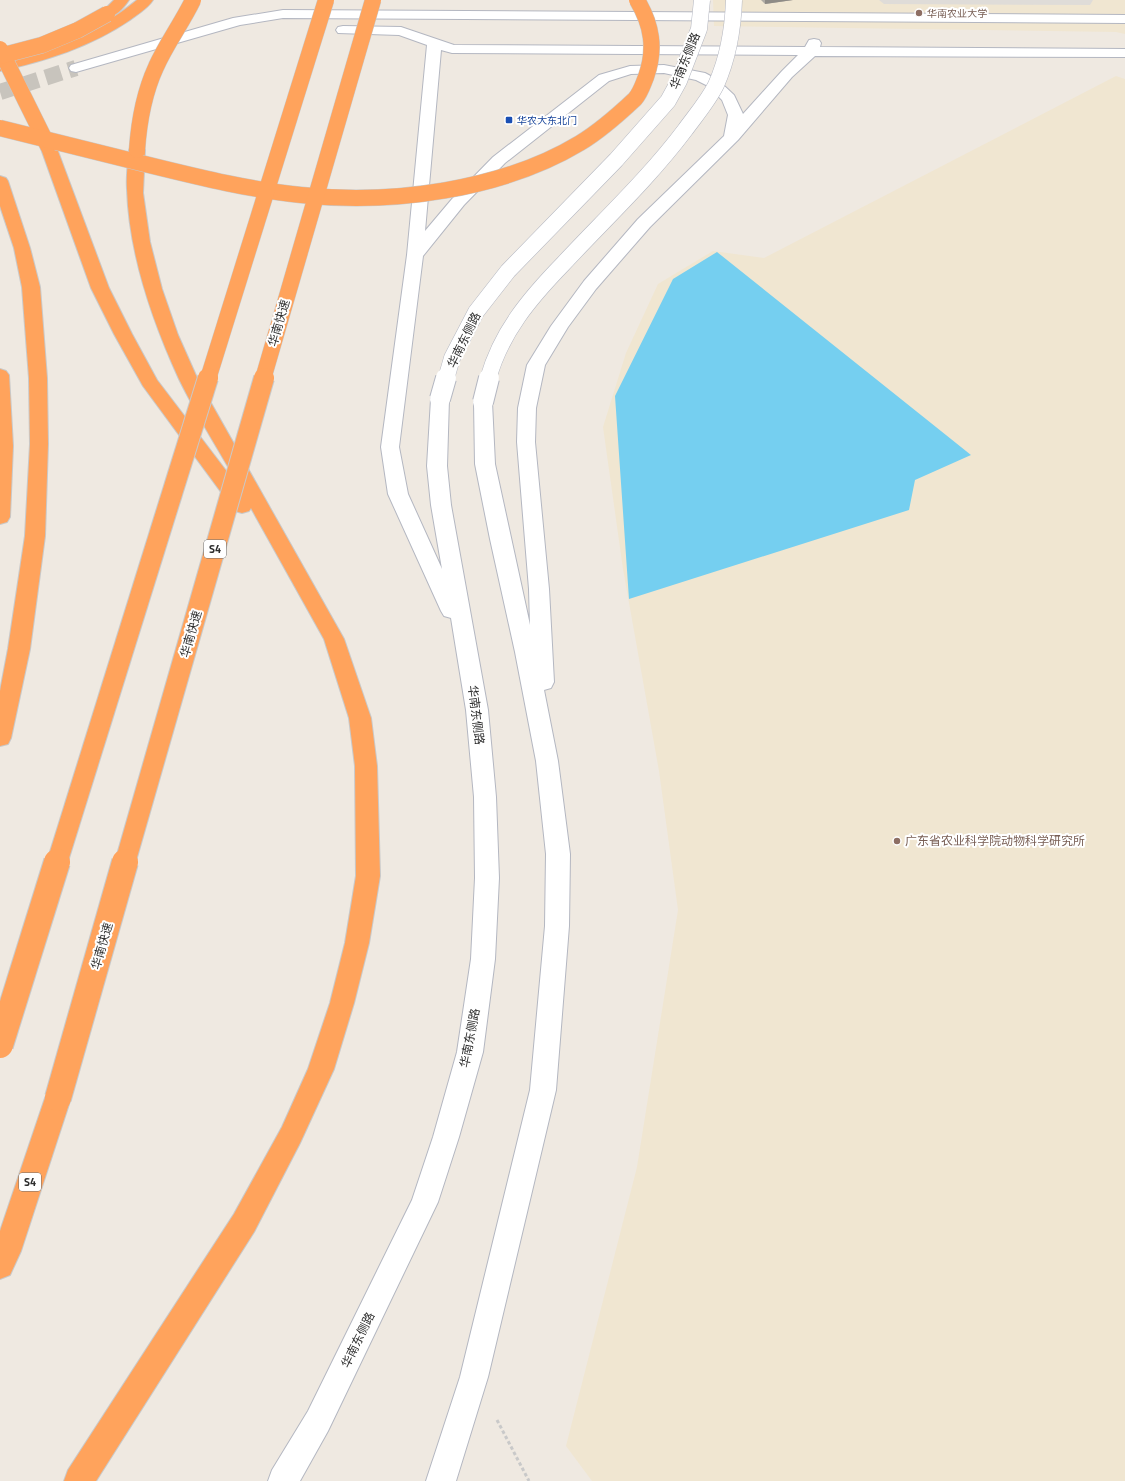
<svg xmlns="http://www.w3.org/2000/svg" width="1125" height="1481" font-family="'Titillium Web','Noto Sans SC',sans-serif">
<rect width="100%" height="100%" fill="#efe9e1"/>
<!-- education -->
<g fill="#f0e6d1">
<path d="M713,0H1125V34L1116,32L714,26Z"/>
<path d="M1116,76L1125,79V1481H592L566,1446L637,1167L678,910L659,771L623,569L603,427L626,353L658,284L713,251L764,258Z"/>
</g>
<!-- plaza -->
<path fill="#dfdcd8" d="M879,0H1093L1090,5L884,4Z"/>
<!-- water -->
<path fill="#75cff0" d="M717,252L971,455L915,480L909,510L629,599L615,396L673,279Z"/>
<g fill="none" stroke-linecap="round" stroke-linejoin="round">
<!-- minor-tunnel -->
<path stroke="#c8c4bd" stroke-width="16" stroke-dasharray="16 8" stroke-linecap="butt" d="M0,92L76,68"/>
<!-- minor casing -->
<g stroke="#b4b7c1" stroke-width="2">
<g id="minor">
<path d="M283,10L1125,15V23L283,18L240,25L76,72L71,71L69,68L71,65L233,18Z"/>
<path d="M343,26L401,27L454,45L805,47L809,40L814,39L819,40L821,43L820,47L1125,49V57L815,56L792,77L738,140L650,227L596,289L568,327L545,365L536,408L535,442L549,589L554,682L551,688L544,690L558,761L570,854L569,926L556,1090L488,1377L456,1481H426L460,1377L530,1090L545,926L546,854L536,761L515,652L490,539L475,464L474,402L476,398L483,396L490,398L492,402L495,464L530,625L529,589L517,442L518,408L527,365L551,326L584,281L638,219L724,136L728,115L722,100L708,86L696,80L664,73L631,74L609,81L505,163L464,205L423,256L399,447L408,494L442,569L431,505L427,466L431,399L433,395L440,393L447,395L449,399L447,466L451,505L488,710L496,797L499,878L495,959L483,1052L459,1137L438,1202L328,1431L300,1481H268L272,1470L308,1411L412,1200L433,1137L457,1052L471,959L475,878L474,797L466,710L451,618L444,616L441,611L388,494L381,447L407,255L427,45L399,35L338,33L336,30L338,27ZM441,50L452,53L798,55L782,71L743,114L734,95L718,80L705,73L664,65L630,66L599,75L493,157L452,199L425,231Z"/>
</g>
</g>
<!-- highway casing -->
<g stroke="#c9c9c9" stroke-width="2">
<g id="highway">
<path d="M114,0H129C123,9 113,20 102,17L100,14Z"/>
<path d="M137,0H153C148,8 138,14 130,20C90,47 46,61 0,71V63C50,51 97,33 137,0Z"/>
<path d="M48,141L54,143L56,146L109,288L132,334L157,380L243,493C222,455 198,418 179,379C152,320 129,254 127,189C126,176 128,163 129,150L131,147L137,145L143,147L145,150L143,193L150,242L162,289L178,335L198,380L344,639L371,718L377,766L380,876L369,943L354,1003L334,1069L300,1143L254,1232L96,1481H64L68,1470L234,1214L282,1127L308,1069L330,1003L345,943L356,876L355,766L349,718L324,639L251,508L249,511L242,513L235,511L143,386L114,334L91,288L40,146L42,143Z"/>
<path d="M0,176L6,178L8,181L30,248L40,287L47,378L48,444L45,536L30,649L11,738L8,744L0,746V691L8,649L25,536L30,444L29,378L22,287L14,248L0,206Z"/>
<path d="M0,369L6,371L9,375L13,446L10,517L7,522L0,524Z"/>
<path d="M58,1087L67,1090L71,1098L21,1251L10,1275L0,1279V1231L45,1098L49,1090Z"/>
</g>
</g>
<!-- path -->
<path stroke="#c9c9c9" stroke-width="3" stroke-dasharray="3.5 2.5" stroke-linecap="butt" d="M497,1420L529,1481"/>
<!-- minor -->
<use href="#minor" fill="#fff" fill-rule="evenodd"/>
<!-- highway -->
<use href="#highway" fill="#ffa35c" fill-rule="evenodd"/>
<!-- minor-bridge-far1 casing -->
<g stroke="#b4b7c1" stroke-width="17" stroke-linecap="butt">
<g id="minor-bridge-far1">
<path d="M446,379L452,358L476,312L508,271L616,160L668,101L679,81L699,29L702,0"/>
<path d="M488,379C501,332 530,298 563,264C604,220 649,178 685,130C696,115 708,101 716,85C728,58 733,30 734,0"/>
</g>
</g>
<!-- minor-bridge casing -->
<g stroke="#b4b7c1" stroke-width="22" stroke-linecap="butt">
<g id="minor-bridge">
<path d="M440,399L446,378"/>
<path d="M483,402L489,378"/>
</g>
</g>
<!-- highway-bridge-far2 casing -->
<g stroke="#c9c9c9" stroke-width="17" stroke-linecap="butt">
<g id="highway-bridge-far2">
<path d="M0,49L48,146"/>
<path d="M0,56L42,45L78,30L107,14"/>
<path d="M0,128C51,141 102,153 153,166C202,178 251,190 301,195C391,205 502,190 580,143C600,131 618,115 635,99C641,92 643,84 646,77C656,49 652,25 637,0"/>
<path d="M137,150C139,121 144,93 156,67C166,44 182,23 193,0"/>
<path d="M208,379L326,0"/>
<path d="M263,379L373,0"/>
</g>
</g>
<!-- highway-bridge-far1 casing -->
<g stroke="#c9c9c9" stroke-width="22" stroke-linecap="butt">
<g id="highway-bridge-far1">
<path d="M57,863L208,378"/>
<path d="M125,863L264,378"/>
</g>
</g>
<!-- highway-bridge casing -->
<g stroke="#c9c9c9" stroke-width="28" stroke-linecap="butt">
<g id="highway-bridge">
<path d="M0,1045L57,862"/>
<path d="M58,1098L125,862"/>
</g>
</g>
<!-- minor-bridge-far1 -->
<use href="#minor-bridge-far1" stroke="#fff" stroke-width="16"/>
<!-- minor-bridge -->
<use href="#minor-bridge" stroke="#fff" stroke-width="20"/>
<!-- highway-bridge-far2 -->
<use href="#highway-bridge-far2" stroke="#ffa35c" stroke-width="16"/>
<!-- highway-bridge-far1 -->
<use href="#highway-bridge-far1" stroke="#ffa35c" stroke-width="20"/>
<!-- highway-bridge -->
<use href="#highway-bridge" stroke="#ffa35c" stroke-width="26"/>
</g>
<!-- wall -->
<path fill="#afaba4" d="M761,0H793L765,4Z"/>
<!-- shaded-wall -->
<path fill="#8e8b86" d="M765,0H793L765,4Z"/>
<!-- markers -->
<g fill="#8d6e63" stroke="#fff" stroke-width="1.5">
<circle cx="919" cy="13" r="4"/>
<circle cx="897" cy="841" r="4"/>
</g>
<rect fill="#1a4fb4" stroke="#fff" stroke-width="1.5" x="505" y="116" width="8" height="8" rx="2"/>
<g text-anchor="middle" stroke-width="4" stroke-linejoin="round" paint-order="stroke">
<!-- far-education labels -->
<g font-size="10" fill="#785e54" stroke="#fff" text-anchor="start">
<text x="927" y="17">华南农业大学</text>
</g>
<!-- far-transit labels -->
<g font-size="10" fill="#164399" stroke="#fff" text-anchor="start">
<text x="517" y="124">华农大东北门</text>
</g>
<!-- shield labels -->
<g fill="#fff" stroke="#6d6d6d" stroke-width="1">
<rect x="204" y="540" width="22" height="18" rx="3"/>
<rect x="19" y="1173" width="22" height="18" rx="3"/>
</g>
<g font-size="11" font-weight="bold" fill="#2e2e2e">
<text x="215" y="553">S4</text>
<text x="30" y="1186">S4</text>
</g>
<!-- street labels -->
<g font-size="12" fill="#2e2e2e" stroke="#fff">
<text transform="translate(685 61) rotate(-68)" y="4">华南东侧路</text>
<text transform="translate(279 323) rotate(-74)" y="4">华南快速</text>
<text transform="translate(464 340) rotate(-64)" y="4">华南东侧路</text>
<text transform="translate(191 634) rotate(-74)" y="4">华南快速</text>
<text transform="translate(476 715) rotate(83)" y="4">华南东侧路</text>
<text transform="translate(102 946) rotate(-74)" y="4">华南快速</text>
<text transform="translate(470 1038) rotate(-79)" y="4">华南东侧路</text>
<text transform="translate(358 1340) rotate(-64)" y="4">华南东侧路</text>
</g>
<!-- education labels -->
<g font-size="12" fill="#785e54" stroke="#fff" text-anchor="start">
<text x="905" y="845">广东省农业科学院动物科学研究所</text>
</g>
</g>
</svg>
